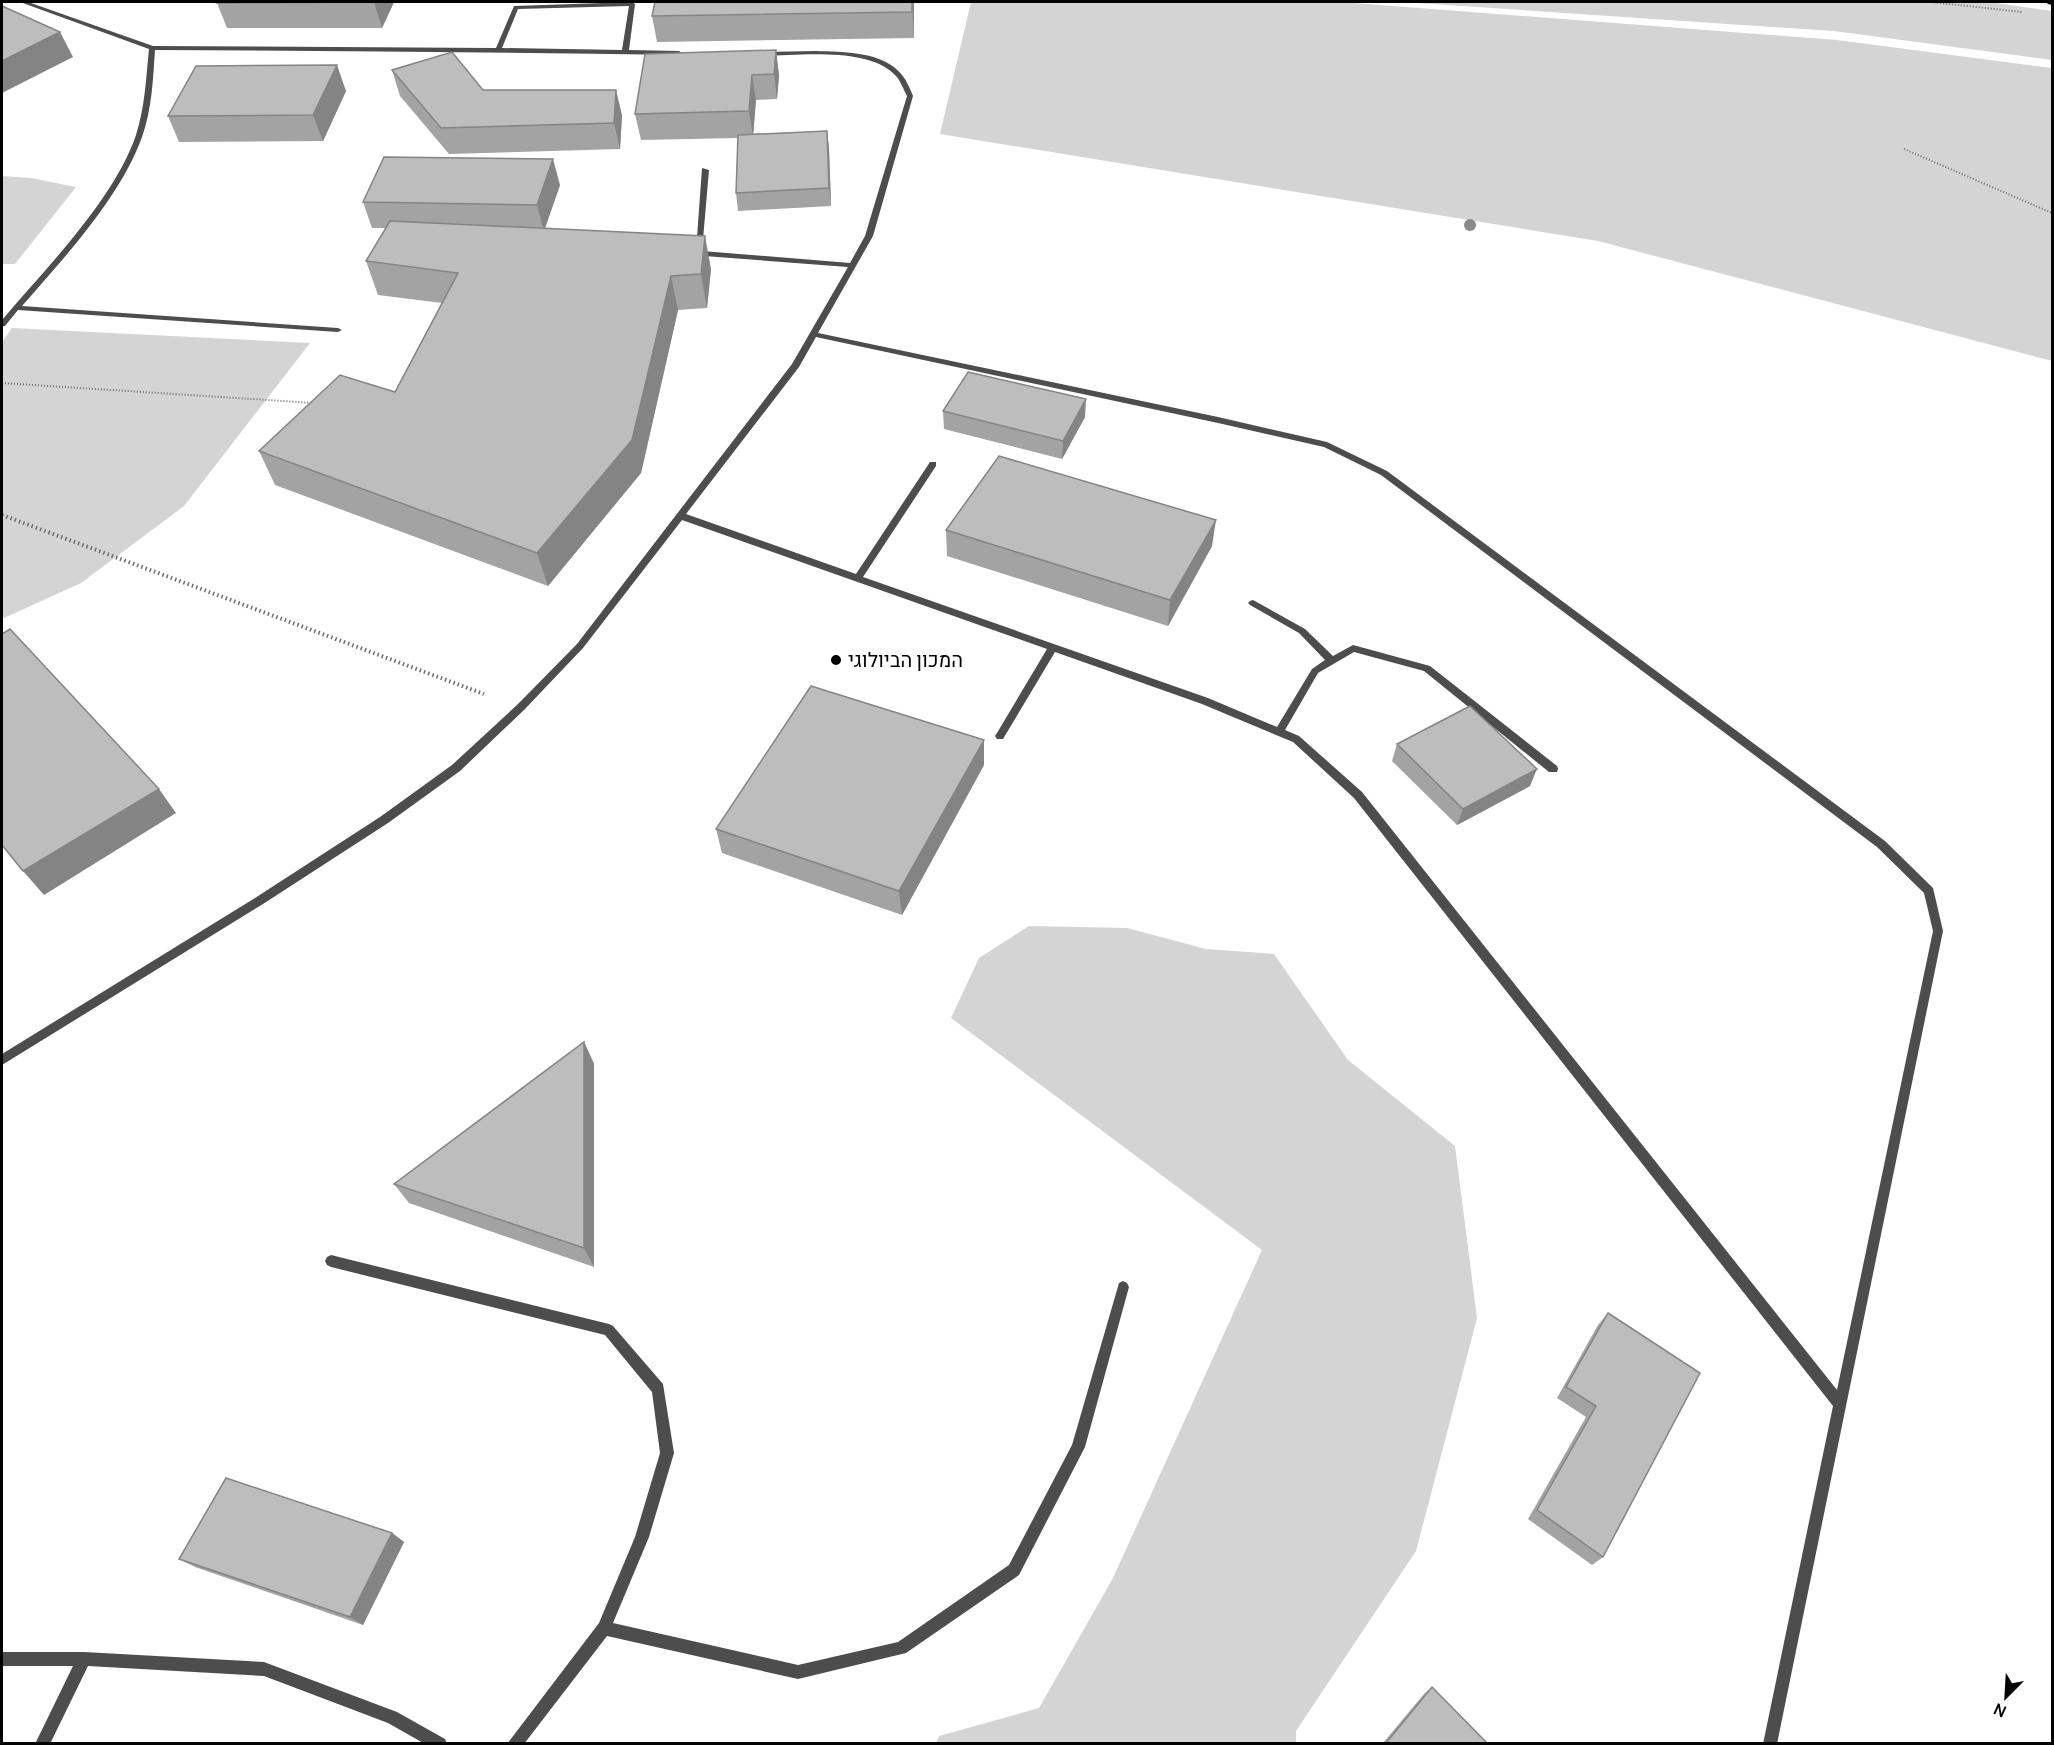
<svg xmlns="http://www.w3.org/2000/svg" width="2054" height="1745" font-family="Manrope,Heebo,sans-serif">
<rect width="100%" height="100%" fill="#fff"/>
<!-- green -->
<g fill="#d4d4d4">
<path d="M971,2H1341L1837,40L2052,68V361L1598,241L940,134Z"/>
<path d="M1402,2H1989L2052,11V60L1834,31Z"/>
<path d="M2,176L31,178L76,187L15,264H2Z"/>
<path d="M12,328L310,343L184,506L81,583L2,619V342Z"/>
<path d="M1029,926L1127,928L1206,949L1274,954L1348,1060L1455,1146L1477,1318L1416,1551L1296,1731V1743H936L939,1736L1039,1708L1113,1578L1262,1250L951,1018L979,958Z"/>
</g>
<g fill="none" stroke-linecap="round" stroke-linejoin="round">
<!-- path-far1 -->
<g stroke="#6f6f6f" stroke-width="2" stroke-dasharray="1 2" stroke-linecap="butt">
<path d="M1931,2L2022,12"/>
<path d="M1904,149L2052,213"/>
<path d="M2,383L314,403"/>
</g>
<!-- path -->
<path stroke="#6f6f6f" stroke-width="4" stroke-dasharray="1.5 3" stroke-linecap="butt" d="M2,515L484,694"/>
<!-- minor -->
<g fill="#4d4d4d" fill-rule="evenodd">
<path d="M20,2H28L153,46L496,48L514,6L632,2L635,4L629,50L679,51L682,53L679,55C505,52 330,51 155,50C153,79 152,109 142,137C120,198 64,258 22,306L338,328L342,330L338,332L18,310L5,326H2V320C46,268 114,200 136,135C145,107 146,78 149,49ZM629,6L622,50L502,48L518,9Z"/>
<path d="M816,51C843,52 883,51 902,75C907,81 910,89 913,96L873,236L818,333L1218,417L1327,442L1387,471L1885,841L1933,888L1943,931L1777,1744H1763L1833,1406L1354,798L1293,742L1202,704L1055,652L1003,739H997L995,736L997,733L1047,649L682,520L583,648L524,710L460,771L388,823L263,904L2,1065V1054L255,898L380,817L452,765L518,704L577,644L792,364L848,267L691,255V251H696L702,168L709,170L702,251L850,263L865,236L907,96C903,89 901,81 895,75C869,47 800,55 764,56L761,54L764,52ZM816,337L1218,423L1324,447L1381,475L1877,847L1924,893L1933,931L1837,1390L1362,792L1299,736L1285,730L1318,673L1354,652L1424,671L1549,772H1557L1558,769L1557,766L1430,666L1353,645L1333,656L1305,629L1253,600L1250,601L1248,603L1250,605L1299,633L1325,660L1312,669L1277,727L1208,698L863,577L936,466V462H930L856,574L686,514L799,367Z"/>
<path d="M331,1255L609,1324L613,1326L663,1384L674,1453L649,1537L613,1623L798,1665L898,1642L1009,1565L1072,1445L1119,1283L1123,1281L1127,1283L1129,1287L1085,1447L1019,1575L906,1653L798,1679L607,1636L524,1744H507L599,1623L635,1537L660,1453L652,1392L605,1335L331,1267L327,1265L325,1261L327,1257Z"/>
<path d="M2,1652H84L264,1662L397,1712L445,1739L447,1744H425L388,1723L264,1676L88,1666L50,1744H35L73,1666H2Z"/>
</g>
<!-- major -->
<path fill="#000" fill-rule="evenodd" d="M2046,2H2052V5L2048,4Z"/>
</g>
<!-- trees -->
<circle fill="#8a8a8a" cx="1470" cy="225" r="6"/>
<!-- wall -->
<g fill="#a3a3a3">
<path d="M218,2H394L382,28H227L217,3Z"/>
<path d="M914,12V38L657,42L652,16Z"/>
<path d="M776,50L779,76L777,99L756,100L753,134L827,131L829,149L831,206L738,211L736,193L738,138L641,140L635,114Z"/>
<path d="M392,70L483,90L622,115L620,149L449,154L400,96Z"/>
<path d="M346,91L323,141L179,142L168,116Z"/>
<path d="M560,185L545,228L711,269L707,308L678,310L641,473L548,586L275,485L259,451L395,392L442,303L378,295L366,261L386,228H372L363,202Z"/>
<path d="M943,411L1085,417L1062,459L944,429Z"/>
<path d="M946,530L1212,546L1168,626L947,556Z"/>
<path d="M1397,744L1530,786L1457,825L1392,761Z"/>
<path d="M984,765L902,915L722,853L716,829Z"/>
<path d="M584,1042L594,1064V1267L409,1203L394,1184Z"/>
<path d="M1608,1313L1603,1557L1592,1565L1528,1519L1586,1417L1557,1398L1598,1325Z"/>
<path d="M392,1533L404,1542L363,1625L195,1567L179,1559Z"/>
<path d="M1432,1687L1487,1743H1383L1424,1694Z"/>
</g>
<!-- shaded-wall -->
<g fill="#848484">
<path d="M374,2H394L382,28Z"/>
<path d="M912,2H914V38Z"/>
<path d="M60,32L73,57L2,93V61Z"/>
<path d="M776,50L779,76L777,99L774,74Z"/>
<path d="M337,65L346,91L323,141L313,115Z"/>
<path d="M752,75L756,100L753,137L749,111Z"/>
<path d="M616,90L622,115L620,149L614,123Z"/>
<path d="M827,131L829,149L831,206L829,188Z"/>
<path d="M553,159L560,185L544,231L537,205Z"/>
<path d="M705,236L711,269L707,308L701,274Z"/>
<path d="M671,276L678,310L641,473L548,586L537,553Z"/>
<path d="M1086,399L1085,417L1062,459L1063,441Z"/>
<path d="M1216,520L1212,546L1168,626L1170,600Z"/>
<path d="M984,740V765L902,915L899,891Z"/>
<path d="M1537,769L1530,786L1457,825L1463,809Z"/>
<path d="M159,789L176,813L44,895L23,871Z"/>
<path d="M584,1042L594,1064V1267L584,1248Z"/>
<path d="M392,1533L404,1542L363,1625L350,1617Z"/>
</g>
<!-- building -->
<g fill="#bdbdbd" stroke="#848484" stroke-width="1.5">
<path d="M218,2H375H374L217,3Z"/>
<path d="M655,2H912V12L652,16Z"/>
<path d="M2,6L60,32L2,61Z"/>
<path d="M776,50L774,74L752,75L749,111L635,114L645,54Z"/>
<path d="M452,52L483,90H616L614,123L441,128L392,70Z"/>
<path d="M337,65L313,115L168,116L196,66Z"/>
<path d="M827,131L829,188L736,193L738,135Z"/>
<path d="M384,157L553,159L537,205L363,202Z"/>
<path d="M390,221L705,236L701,274L671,276L632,440L537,553L259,451L340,375L395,392L458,273L366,261Z"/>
<path d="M968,372L1086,399L1063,441L943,411Z"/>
<path d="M999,456L1216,520L1170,600L946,530Z"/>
<path d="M10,629L159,789L23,871L2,845V634Z"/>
<path d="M811,686L984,740L899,891L716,829Z"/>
<path d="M1470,706L1537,769L1463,809L1397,744Z"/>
<path d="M584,1042V1248L394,1184Z"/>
<path d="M1608,1313L1700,1373L1603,1557L1537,1510L1596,1406L1566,1387Z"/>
<path d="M226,1478L392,1533L350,1617L179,1559Z"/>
<path d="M1432,1687L1487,1743H1386Z"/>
</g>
<!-- markers -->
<circle fill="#000" stroke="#fff" stroke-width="2" cx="836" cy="660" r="6"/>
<g text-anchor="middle" stroke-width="4.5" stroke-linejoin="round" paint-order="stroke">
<!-- poi labels -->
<g font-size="20" fill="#000" stroke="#fff" text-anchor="start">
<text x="848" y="667">המכון הביולוגי</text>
</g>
</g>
<!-- border -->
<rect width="2054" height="1745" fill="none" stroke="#000000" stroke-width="6"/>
<!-- north arrow -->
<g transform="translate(2006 1697) rotate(204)" stroke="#ffffff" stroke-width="4.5" paint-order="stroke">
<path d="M0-4.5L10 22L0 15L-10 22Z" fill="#000000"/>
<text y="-9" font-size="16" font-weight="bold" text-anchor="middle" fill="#000000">N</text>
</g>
</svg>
